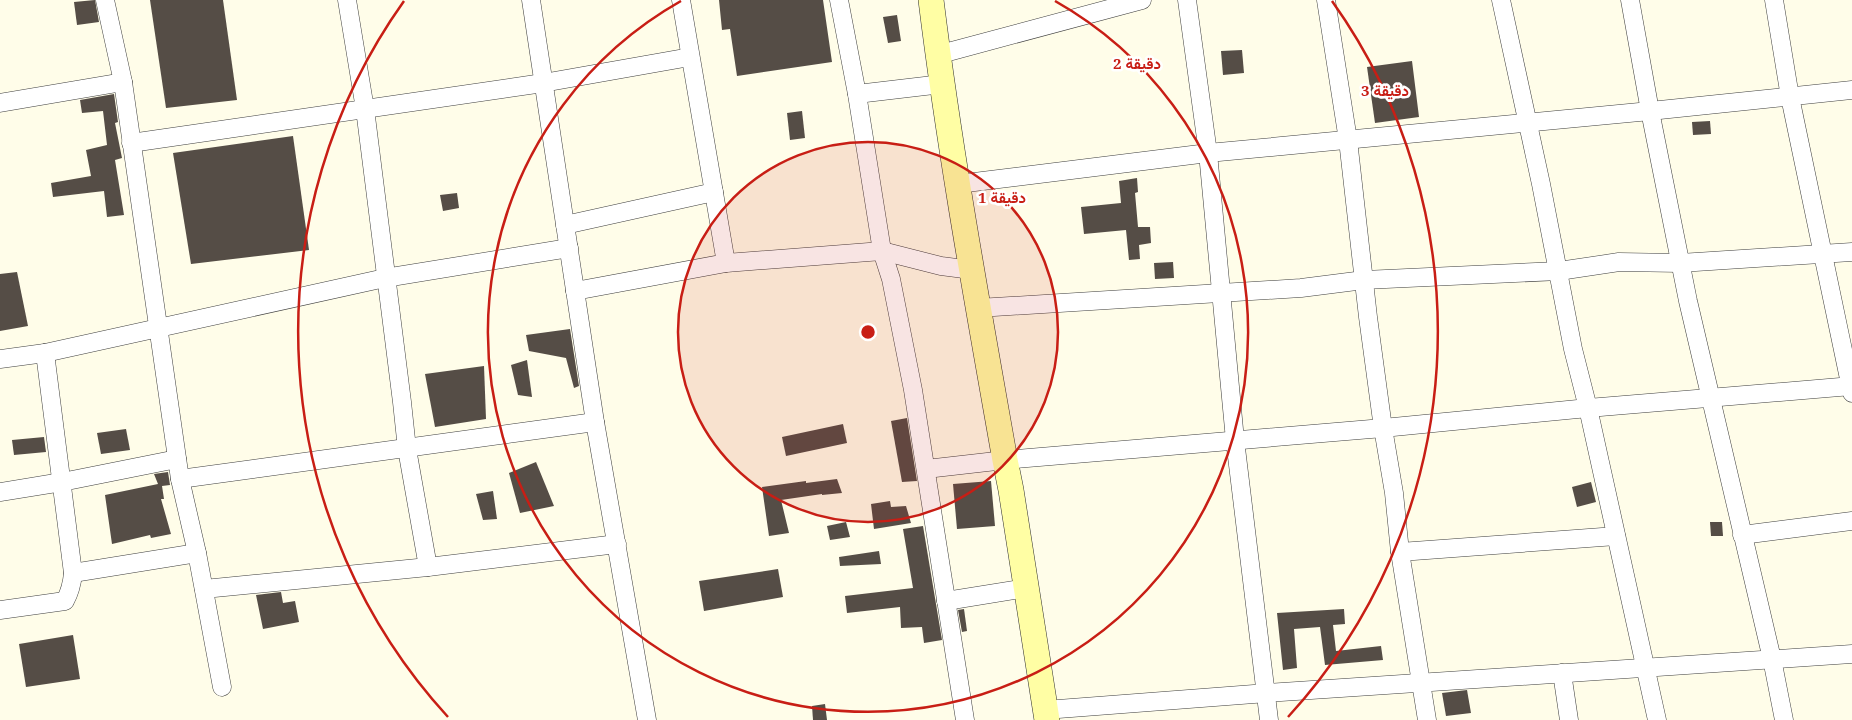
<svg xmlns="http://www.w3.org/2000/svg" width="1852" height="720" font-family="'Noto Serif',Vazirmatn,serif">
<rect width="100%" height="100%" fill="#fffde9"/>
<!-- building -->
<g fill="#554d46">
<path d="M95,0L99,22L77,25L74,2Z"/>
<path d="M150,0H223L237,100L166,108Z"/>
<path d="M719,0H823L832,62L737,76L730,29L722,30Z"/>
<path d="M897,15L901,41L888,43L883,17Z"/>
<path d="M1242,50L1244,73L1223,75L1221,51Z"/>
<path d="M1412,61L1419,117L1375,123L1367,67Z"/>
<path d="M114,94L118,122L115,123L122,158L115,160L124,215L107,217L104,191L53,197L51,183L91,176L86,150L107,145L103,111L82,113L80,100Z"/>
<path d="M802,111L805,138L790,140L787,113Z"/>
<path d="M1710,121L1711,134L1693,135L1692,122Z"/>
<path d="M293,136L309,250L191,264L173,153Z"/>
<path d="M1137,178L1138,192L1135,193L1138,227H1150L1151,243L1139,245L1140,259L1129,260L1126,230L1084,234L1081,207L1121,203L1119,181Z"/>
<path d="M457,193L459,208L443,211L440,195Z"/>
<path d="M1173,262L1174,278L1155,279L1154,263Z"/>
<path d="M17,272L28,326L0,331V274Z"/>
<path d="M570,329L579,386L574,388L566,358L529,351L526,335Z"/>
<path d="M527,360L532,397L518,395L511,365Z"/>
<path d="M484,366L486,419L435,427L425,374Z"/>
<path d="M907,418L917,481L902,482L891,421Z"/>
<path d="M843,424L847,443L786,456L782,437Z"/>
<path d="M126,429L130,450L101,454L97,433Z"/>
<path d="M44,437L46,452L14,455L12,440Z"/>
<path d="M536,462L554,506L520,513L509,473Z"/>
<path d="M168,472L170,485L162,486L164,499H161L171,534L151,538L150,535L112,544L105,495L158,484L154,474Z"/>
<path d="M837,479L842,493L822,495V494L781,500L789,533L769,536L762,487L806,481V483Z"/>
<path d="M991,481L995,526L957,529L953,484Z"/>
<path d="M1591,482L1596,502L1577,507L1572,487Z"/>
<path d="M493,491L497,519L483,520L476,494Z"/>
<path d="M890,501L891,507L906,506L911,523L874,529L871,504Z"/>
<path d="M846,522L850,537L830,540L827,526Z"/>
<path d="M1710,522H1722L1723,536H1711Z"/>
<path d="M923,526L942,640L924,643L922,627L901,628L900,607L847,613L845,596L913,588L903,529Z"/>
<path d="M879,551L881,564L840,566L839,557Z"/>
<path d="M778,569L783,597L704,611L699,581Z"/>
<path d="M281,592L283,603L295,601L299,622L263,629L256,595Z"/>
<path d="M964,609L967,631L962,632L958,610Z"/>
<path d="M1344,609L1345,624L1333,625L1336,651L1381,646L1383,660L1325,665L1320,627L1294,629L1297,668L1283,670L1277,613Z"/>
<path d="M73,635L80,679L26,687L19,644Z"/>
<path d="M1467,690L1471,713L1446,716L1442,693Z"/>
<path d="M825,704L827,720H813L812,706Z"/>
</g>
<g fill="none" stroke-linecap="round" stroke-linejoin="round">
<!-- street casing -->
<g stroke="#3e3e3e" stroke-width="19">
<g id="street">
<path d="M105,0L123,82L180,479L197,553L222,687"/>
<path d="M347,0L365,109L402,402L407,449L428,567"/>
<path d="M531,0L595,422L647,720"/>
<path d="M681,0L726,263"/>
<path d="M839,0L857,94L882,251L891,279L913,390L965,720"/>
<path d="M1187,0L1208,153L1235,440L1269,720"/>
<path d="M1326,0L1348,140L1368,317L1383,428L1394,493L1400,552L1427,720"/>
<path d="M1501,0L1541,184L1573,349L1588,408L1657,720"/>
<path d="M1630,0L1650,111L1688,301L1772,659L1784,720"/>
<path d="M1774,0L1790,97L1852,393"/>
<path d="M937,55L1142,0"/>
<path d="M857,94L942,84"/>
<path d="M0,103L123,82"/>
<path d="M131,143L543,83L690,57"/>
<path d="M958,184L1208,153L1650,111L1852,90"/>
<path d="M565,225L714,192"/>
<path d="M575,291L726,263L882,251L941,266L972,270"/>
<path d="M978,308L1301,288L1364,280L1559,271L1619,262L1680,263L1852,252"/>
<path d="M0,359L45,353L385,278L569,248"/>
<path d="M926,469L1005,460L1383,428L1588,408L1852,386"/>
<path d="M180,479L595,422"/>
<path d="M0,492L62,482L177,459"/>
<path d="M1742,535L1852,521"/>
<path d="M1400,552L1616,536"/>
<path d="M73,573L197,553"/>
<path d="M204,589L428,567L617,544"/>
<path d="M946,601L1026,588"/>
<path d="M0,610L65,601C70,592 72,584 73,573L45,353"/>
<path d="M1562,673L1569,720"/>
<path d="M1045,710L1267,693L1852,654"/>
</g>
</g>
<!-- secondary casing -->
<g stroke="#2d2d2d" stroke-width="26">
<path id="secondary" d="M931,0C950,154 978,307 1005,460L1011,490L1047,720"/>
</g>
<!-- street -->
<use href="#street" stroke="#fff" stroke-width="18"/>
<!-- secondary -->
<use href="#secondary" stroke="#fffea4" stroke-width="25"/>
</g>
<!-- distance rings -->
<circle cx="868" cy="332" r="190" fill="#c81e15" fill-opacity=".12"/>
<g fill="none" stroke="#c81e15" stroke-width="2.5">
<circle cx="868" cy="332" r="190"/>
<path d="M1055 1A380 380 0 1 1 681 1"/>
<path d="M448 717A570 570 0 0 1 404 1M1332 1A570 570 0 0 1 1288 717"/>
</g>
<circle cx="868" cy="332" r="8" fill="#c81e15" stroke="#fff" stroke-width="2.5"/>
<g font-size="15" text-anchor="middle" font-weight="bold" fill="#c81e15" stroke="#fff" stroke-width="5" stroke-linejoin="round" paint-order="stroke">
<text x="1137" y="69">2 دقيقة</text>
<text x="1385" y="96">3 دقيقة</text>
<text x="1002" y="203">1 دقيقة</text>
</g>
</svg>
